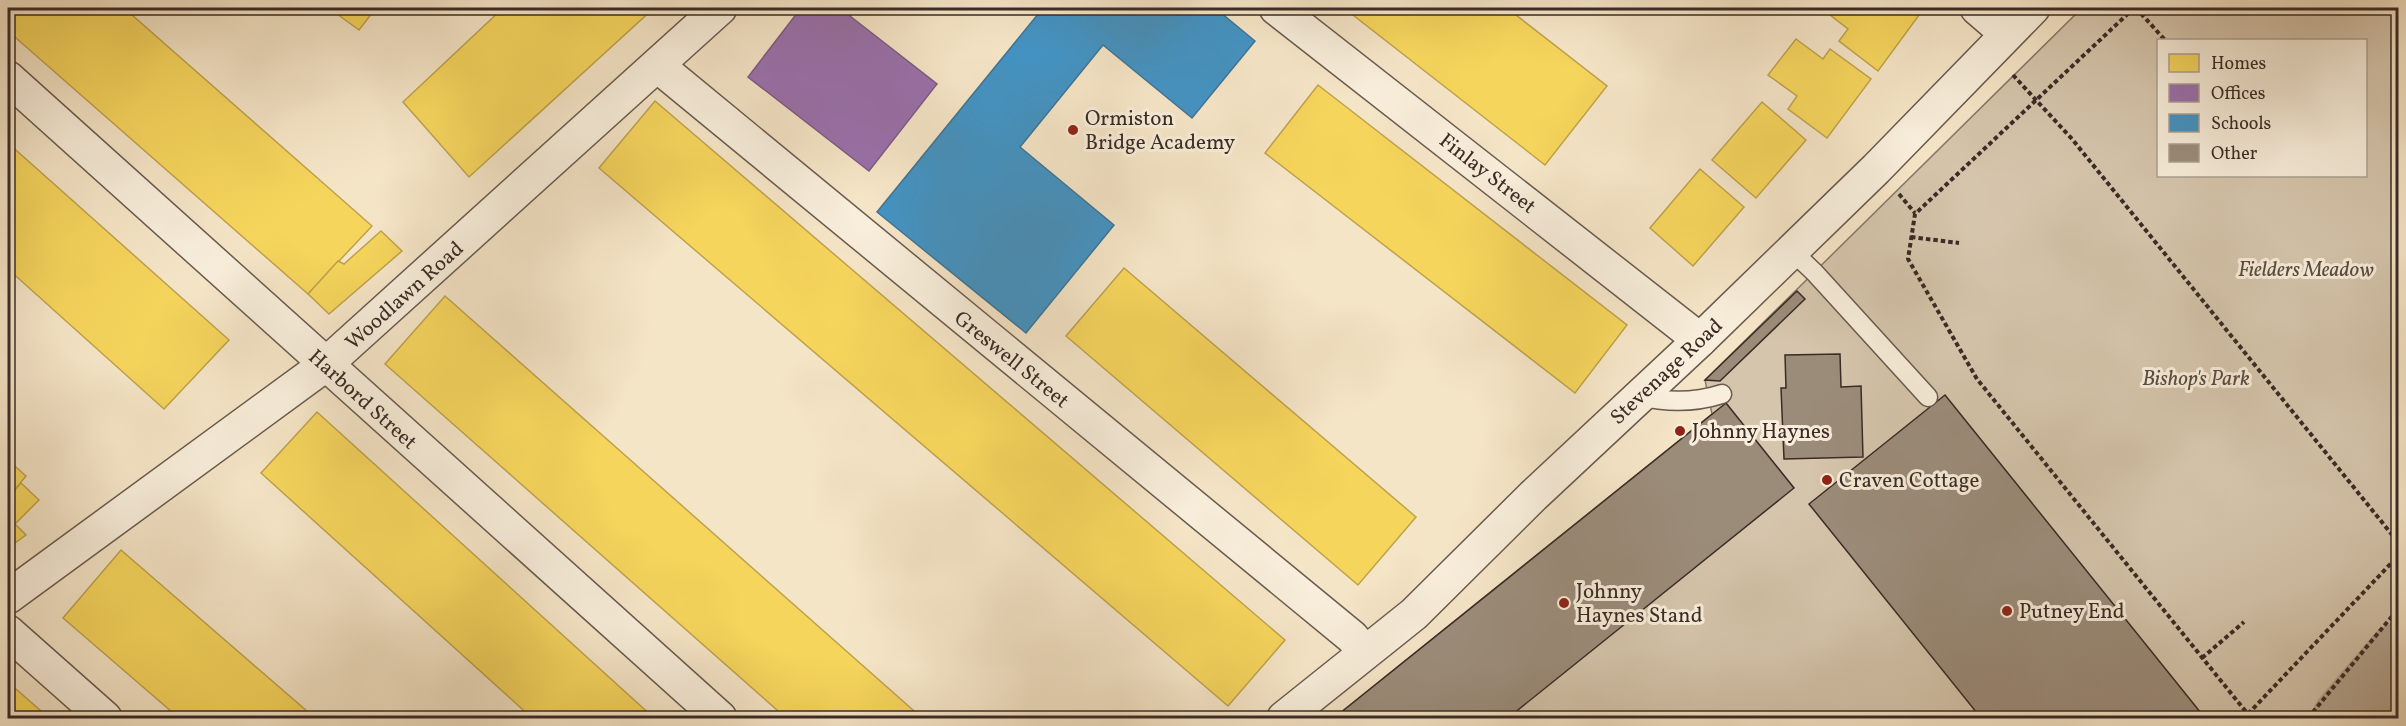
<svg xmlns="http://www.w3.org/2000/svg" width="2406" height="726" font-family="Vollkorn,serif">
<rect width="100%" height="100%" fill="#f5e5c7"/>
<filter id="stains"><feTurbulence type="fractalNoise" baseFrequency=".00333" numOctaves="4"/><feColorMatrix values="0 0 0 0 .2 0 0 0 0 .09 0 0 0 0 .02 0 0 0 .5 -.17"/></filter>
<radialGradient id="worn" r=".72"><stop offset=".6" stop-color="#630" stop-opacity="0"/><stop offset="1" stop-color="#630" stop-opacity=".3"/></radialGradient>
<!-- green -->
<path fill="#d5c5ac" stroke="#887869" stroke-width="1.5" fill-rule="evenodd" d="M2082,8H2398V654L2343,718H1334L1712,414L1705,380ZM2158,40H2366V176H2158Z"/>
<!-- water -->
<path fill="#b5a690" stroke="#847566" stroke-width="1.5" d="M2398,654V718H2343Z"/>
<!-- homes -->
<g fill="#f6d55c" stroke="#bea24c" stroke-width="1.5">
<path d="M8,8H124L372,226L308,294L8,31Z"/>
<path d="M329,8H376L359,30Z"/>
<path d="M503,8H654L469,177L403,102Z"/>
<path d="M1344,8H1507L1607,86L1545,165Z"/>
<path d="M1821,8H1917L1922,11L1878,71L1839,41L1848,29Z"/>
<path d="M1796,39L1823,59L1830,49L1871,79L1827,138L1788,109L1797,96L1768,75Z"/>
<path d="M1318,85L1627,325L1575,393L1265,153Z"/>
<path d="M655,101L1285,640L1228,706L599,168Z"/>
<path d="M1762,102L1806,140L1756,198L1712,160Z"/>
<path d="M8,143L229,340L164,409L8,269Z"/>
<path d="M1700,169L1744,207L1693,266L1650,228Z"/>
<path d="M381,231L402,251L329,314L308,294L338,261L344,264Z"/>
<path d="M1124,268L1416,517L1358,585L1066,336Z"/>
<path d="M445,296L922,718H786L385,364Z"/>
<path d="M317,412L654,718H532L261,473Z"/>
<path d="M8,460L26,476L8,498Z"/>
<path d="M21,483L39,500L15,524L26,535L8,548V498Z"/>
<path d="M121,550L315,718H179L63,618Z"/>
<path d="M8,682L49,718H8Z"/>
</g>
<!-- offices -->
<path fill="#9970ab" stroke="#7c5b83" stroke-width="1.5" d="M801,8H857L850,16L937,84L869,171L748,77Z"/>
<!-- schools -->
<path fill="#4393c3" stroke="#407494" stroke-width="1.5" d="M1043,8H1215L1255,41L1192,118L1103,45L1020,147L1114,225L1026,333L877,212Z"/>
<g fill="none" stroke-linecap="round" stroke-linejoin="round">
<!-- shore -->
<path stroke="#78685b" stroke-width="1.5" d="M2351,718L2398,664"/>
<!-- river -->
<path stroke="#b5a690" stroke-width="62" d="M2343,718L2398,654"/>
</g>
<!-- building -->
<g fill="#9b8c7a" stroke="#3a2b26" stroke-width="1.5">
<path d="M1797,291L1805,299L1720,381L1705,380Z"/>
<path d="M1840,354L1841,387L1861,386L1863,457L1784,459L1781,388H1786L1785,355Z"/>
<path d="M1945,395L2205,718H1981L1809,504Z"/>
<path d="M1726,403L1794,488L1508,718H1334Z"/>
</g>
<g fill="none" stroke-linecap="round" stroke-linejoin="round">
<!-- lane casing -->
<g stroke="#695a4e" stroke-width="21">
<g id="lane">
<path d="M1792,251L1815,273L1928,397"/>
<path d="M1639,396C1668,403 1694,403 1722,394"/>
</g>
</g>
<!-- street casing -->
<g stroke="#695a4e" stroke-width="36">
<g id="street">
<path d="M1276,8L1700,340"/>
<path d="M1977,8L2006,33"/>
<path d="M658,66L1352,637L1365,652"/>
<path d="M8,78L720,718"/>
<path d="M8,597L325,365L720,8"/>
<path d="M8,632L105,718"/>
<path d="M1284,718L1414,614L1533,496L1700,340L1876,169L2033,8"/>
</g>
</g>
<!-- path -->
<g stroke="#3a2b26" stroke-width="4" stroke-dasharray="4.5 3" stroke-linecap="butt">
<path d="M2134,8L1915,214L1908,259L1977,379L2251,718"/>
<path d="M2136,8L2165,40"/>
<path d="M2013,75L2072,139L2398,542"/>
<path d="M1899,194L1915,213"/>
<path d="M1911,237L1959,243"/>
<path d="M2202,658L2244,622"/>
<path d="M2248,714L2398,556"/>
<path d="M2308,718L2398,609"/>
</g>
<!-- lane -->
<use href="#lane" stroke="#f8eedb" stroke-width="18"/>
<!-- street -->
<use href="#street" stroke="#f8eedb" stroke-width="33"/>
</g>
<!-- markers -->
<g fill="#8f2418" stroke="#f8eedb" stroke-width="2">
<circle cx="1073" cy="130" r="6"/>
<circle cx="1680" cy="431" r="6"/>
<circle cx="1827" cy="480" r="6"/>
<circle cx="1564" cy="603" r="6"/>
<circle cx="2007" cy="611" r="6"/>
</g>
<g text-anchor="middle" stroke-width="6" stroke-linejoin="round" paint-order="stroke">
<!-- poi labels -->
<g font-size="21" fill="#3a2b26" stroke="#f8eedb" text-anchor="start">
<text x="1085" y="125">Ormiston<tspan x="1085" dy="24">Bridge Academy</tspan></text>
<text x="1692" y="438">Johnny Haynes</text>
<text x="1839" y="487">Craven Cottage</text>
<text x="1576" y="598">Johnny<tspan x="1576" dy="24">Haynes Stand</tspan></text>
<text x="2019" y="618">Putney End</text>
</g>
<!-- street labels -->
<g font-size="21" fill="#3a2b26" stroke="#f8eedb">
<text transform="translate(1488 173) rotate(38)" y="7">Finlay Street</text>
<text transform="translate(404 295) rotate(-42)" y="7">Woodlawn Road</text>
<text transform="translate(1012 359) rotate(39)" y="7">Greswell Street</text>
<text transform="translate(1666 371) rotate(-43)" y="7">Stevenage Road</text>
<text transform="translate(363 399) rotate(42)" y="7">Harbord Street</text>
</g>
<!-- park labels -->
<g font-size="21" font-style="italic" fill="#594a41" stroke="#f8eedb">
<text x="2306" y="276">Fielders Meadow</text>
<text x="2196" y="385">Bishop's Park</text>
</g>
</g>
<!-- margin -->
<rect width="2406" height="726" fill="none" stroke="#f5e5c7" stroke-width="30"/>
<rect x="9" y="9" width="2388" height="708" fill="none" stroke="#3a2b26" stroke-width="3"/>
<rect x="15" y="15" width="2376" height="696" fill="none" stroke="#3a2b26" stroke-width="1.5"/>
<!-- legend -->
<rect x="2157" y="39" width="210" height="138" fill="#f8eedb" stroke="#aca093" stroke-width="1.5"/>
<rect x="2169" y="54" width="30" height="18" fill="#f6d55c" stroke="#aca093" stroke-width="1.5"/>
<text x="2211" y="69" font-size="18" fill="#3a2b26">Homes</text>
<rect x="2169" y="84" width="30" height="18" fill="#9970ab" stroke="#aca093" stroke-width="1.5"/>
<text x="2211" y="99" font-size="18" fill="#3a2b26">Offices</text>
<rect x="2169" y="114" width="30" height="18" fill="#4393c3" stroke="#aca093" stroke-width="1.5"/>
<text x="2211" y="129" font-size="18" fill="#3a2b26">Schools</text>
<rect x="2169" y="144" width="30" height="18" fill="#9b8c7a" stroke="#aca093" stroke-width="1.5"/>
<text x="2211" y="159" font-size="18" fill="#3a2b26">Other</text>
<rect width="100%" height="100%" filter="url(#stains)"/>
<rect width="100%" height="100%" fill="url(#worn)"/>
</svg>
